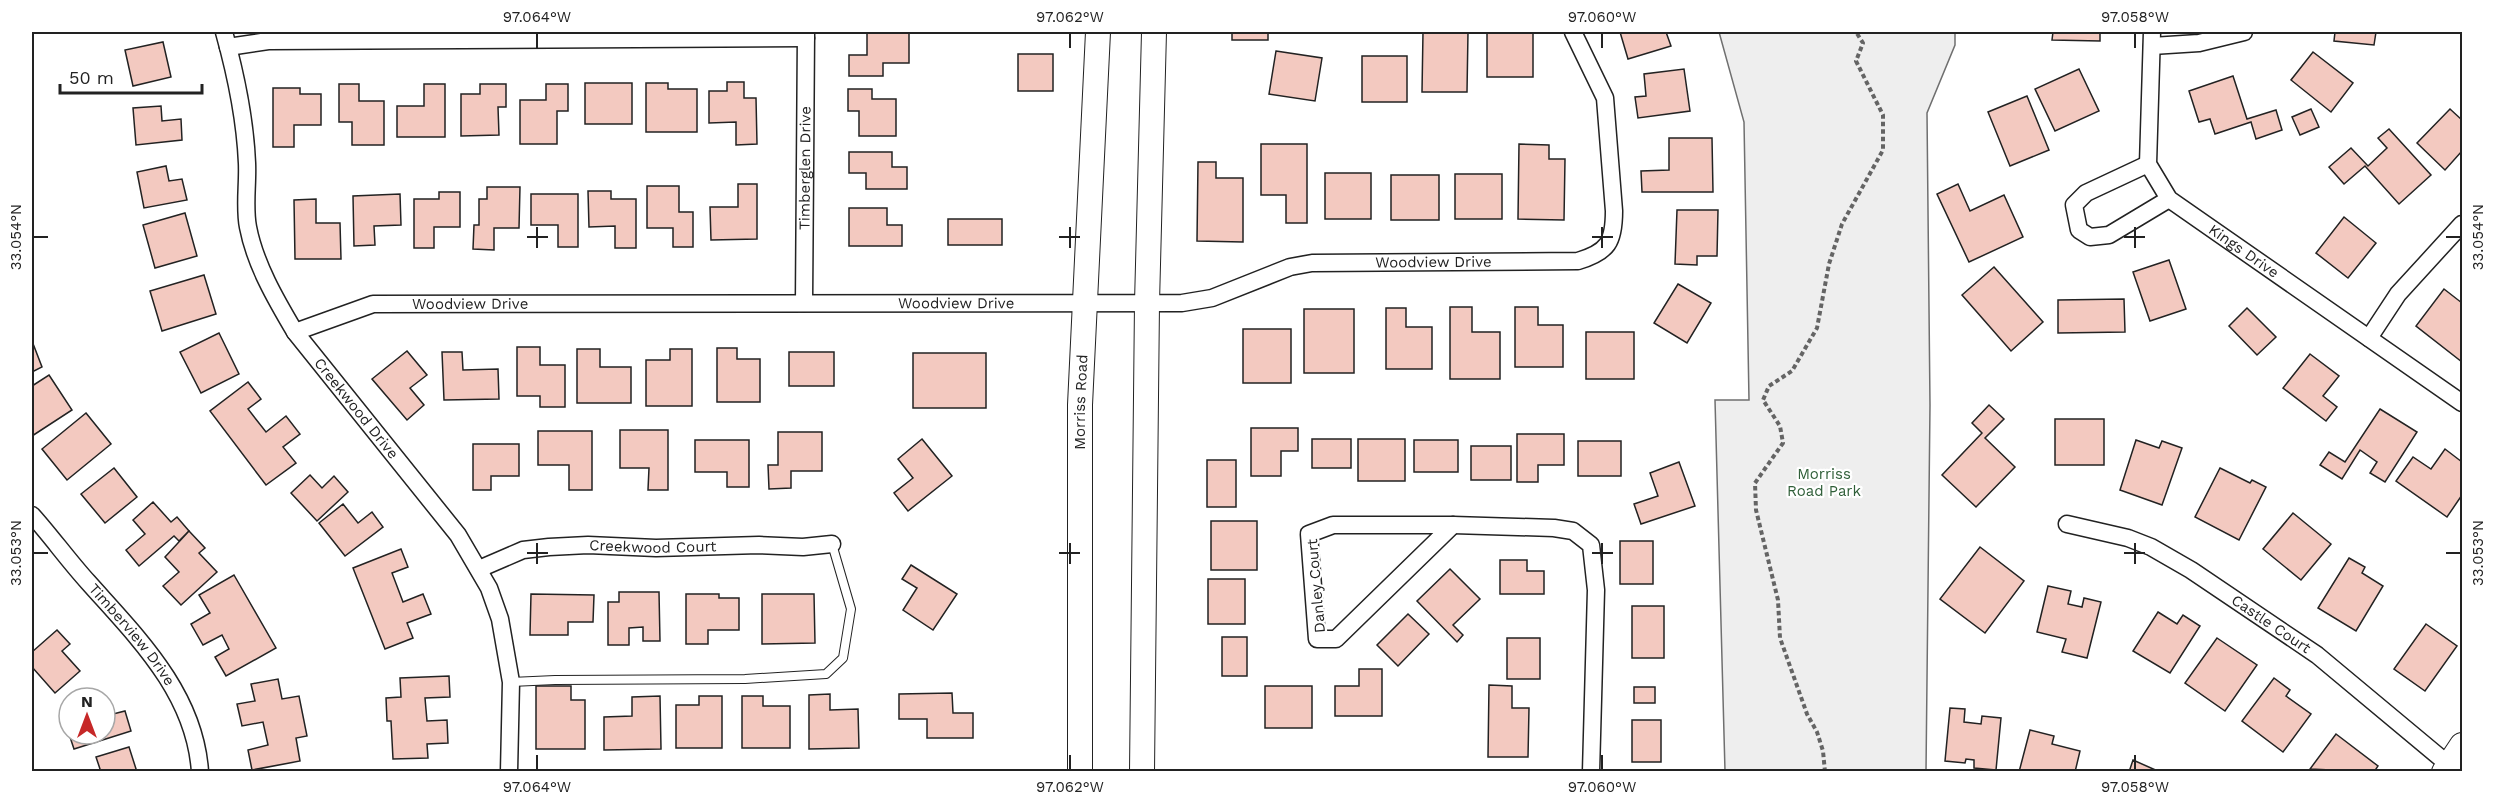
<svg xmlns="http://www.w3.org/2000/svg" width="2494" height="803" font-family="'Work Sans',sans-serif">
<rect width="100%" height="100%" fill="#fff"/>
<!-- green -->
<path fill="#eee" stroke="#6f6f6f" stroke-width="1.5" d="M1719,32H1955V45L1927,113L1930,405L1926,771H1725L1715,400H1749L1744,122Z"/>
<!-- building -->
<g fill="#f3c9c0" stroke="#222" stroke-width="1.5">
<path d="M867,32H909V63H883V76H849V55H867Z"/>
<rect x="1232" y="32" width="36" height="8"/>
<path d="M1423,32H1468L1467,92H1422Z"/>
<rect x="1487" y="32" width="46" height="45"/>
<path d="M1620,32H1666L1671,46L1628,59Z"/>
<path d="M2053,32H2100V41L2052,40Z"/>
<path d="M2335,32H2376L2374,45L2334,41Z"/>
<path d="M163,42L171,77L133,86L125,50Z"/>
<path d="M1276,51L1322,58L1315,101L1269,94Z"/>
<path d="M2313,52L2353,83L2331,112L2291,80Z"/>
<rect x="1018" y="54" width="35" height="37"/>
<rect x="1362" y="56" width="45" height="46"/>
<path d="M1684,69L1690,111L1638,118L1635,97L1646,96L1644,74Z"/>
<path d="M2079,69L2099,111L2055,131L2035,89Z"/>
<path d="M2233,76L2247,119L2276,110L2282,130L2256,139L2251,122L2215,134L2210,119L2199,122L2189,91Z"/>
<path d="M727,82H744V98H756L757,144L736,145V122L709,123V91H727Z"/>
<rect x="585" y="83" width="47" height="41"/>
<path d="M646,83H668V89H697V132H646Z"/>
<path d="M339,84H359V101H384V145H352V122H339Z"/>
<path d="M424,84H445V137H397V106H424Z"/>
<path d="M480,84H506V107H498L499,135L461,136V94H480Z"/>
<path d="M546,84H568V111H557V144H520V100H546Z"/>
<path d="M273,88H300V94H321V125H294V147H273Z"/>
<path d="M848,89H872V99H896V136H859V111H848Z"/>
<path d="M2027,96L2049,150L2010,166L1988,112Z"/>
<path d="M161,106L162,121L181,119L182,140L136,145L133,108Z"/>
<path d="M2311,109L2319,127L2300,135L2292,117Z"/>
<path d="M2450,109L2462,120V151L2445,170L2417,143Z"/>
<path d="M2389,129L2431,175L2399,204L2365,166L2344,184L2329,167L2351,148L2368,166L2387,148L2378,138Z"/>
<path d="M1669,138H1712L1713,192H1642L1641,171L1669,170Z"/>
<path d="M1261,144H1307V223H1286V195H1261Z"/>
<path d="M1519,144L1549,145V159H1565L1564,220L1518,219Z"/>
<path d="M849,152H892V167H907V189H866V173H849Z"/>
<path d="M1198,162H1216V178H1243V242L1197,241Z"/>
<path d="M166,166L169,181L182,179L187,200L144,208L137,172Z"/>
<rect x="1325" y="173" width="46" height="46"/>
<rect x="1455" y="174" width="47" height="45"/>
<rect x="1391" y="175" width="48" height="45"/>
<path d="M738,184H757V239L711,240L710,207H738Z"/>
<path d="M1958,184L1970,211L2004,195L2023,237L1969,262L1937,194Z"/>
<path d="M647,186H679V212H693V247H673V228H647Z"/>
<path d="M487,187H520L519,228H494V250L473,249L474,225H479V199H487Z"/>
<path d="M588,191H611V199H636V248H615V226L589,227Z"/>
<path d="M439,192H460V227H434V248H414V199H439Z"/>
<path d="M400,194L401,225L374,226L375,245L354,246L353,196Z"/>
<path d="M531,194H578V247H558V225H531Z"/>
<path d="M316,199V223H340L341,259H295L294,200Z"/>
<path d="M849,208H887V225H902V246H849Z"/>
<path d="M1677,210H1718L1717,256H1697V265L1675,264Z"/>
<path d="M185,213L197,256L155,268L143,225Z"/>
<path d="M2344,217L2376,243L2348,278L2316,253Z"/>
<rect x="948" y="219" width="54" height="26"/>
<path d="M2169,260L2186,309L2150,321L2133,272Z"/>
<path d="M1994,267L2043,322L2011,351L1962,295Z"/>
<path d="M204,275L216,314L162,331L150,291Z"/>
<path d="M1678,284L1711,303L1687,343L1654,323Z"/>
<path d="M2444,289L2462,303V362L2416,326Z"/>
<path d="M2124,299L2125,332L2058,333V300Z"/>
<path d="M1450,307H1472V332H1500V379H1450Z"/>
<path d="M1515,307H1538V325H1563V367H1515Z"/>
<path d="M1386,308H1406V327H1432V369H1386Z"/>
<path d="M2247,308L2276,337L2257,355L2229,326Z"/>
<rect x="1304" y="309" width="50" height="64"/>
<rect x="1243" y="329" width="48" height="54"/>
<rect x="1586" y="332" width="48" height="47"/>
<path d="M219,333L239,374L201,393L180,352Z"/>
<path d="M32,341L42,367L32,372Z"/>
<path d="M517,347H540V365H565V407H540V396H517Z"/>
<path d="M717,348H737V359H760V402H717Z"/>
<path d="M577,349H600V367H631V403H577Z"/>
<path d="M670,349H692V406H646V360H670Z"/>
<path d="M407,351L427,375L410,388L424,405L407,420L372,379Z"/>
<path d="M442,352H462L463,370L498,369L499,399L444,400Z"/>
<rect x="789" y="352" width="45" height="34"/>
<rect x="913" y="353" width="73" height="55"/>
<path d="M2310,354L2339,376L2323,396L2337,407L2326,421L2283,388Z"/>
<path d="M49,375L72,410L32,436V386Z"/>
<path d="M248,382L261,399L248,409L266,432L286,416L300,434L283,447L296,463L266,485L210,411Z"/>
<path d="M1989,405L2004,419L1985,438L2015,467L1976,507L1942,475L1982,433L1972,423Z"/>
<path d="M2380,409L2417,432L2385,482L2370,473L2377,462L2360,450L2342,479L2320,465L2329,452L2345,462Z"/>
<path d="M86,413L111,444L67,480L42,449Z"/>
<rect x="2055" y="419" width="49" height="46"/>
<path d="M1251,428H1298V451H1281V476H1251Z"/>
<path d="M620,430H668V490H648L649,468H620Z"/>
<path d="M538,431H592V490H569V465H538Z"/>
<path d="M778,432H822V471H791V488L769,489L768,465H778Z"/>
<path d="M1517,434H1564V465H1538V482H1517Z"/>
<path d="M922,439L952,476L908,511L894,493L913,478L898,459Z"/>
<rect x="1312" y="439" width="39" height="29"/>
<rect x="1358" y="439" width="47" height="42"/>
<path d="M695,440H749V487H727V472H695Z"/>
<rect x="1414" y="440" width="44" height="32"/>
<path d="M2136,440L2159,448L2162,441L2182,448L2162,505L2120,490Z"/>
<rect x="1578" y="441" width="43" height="35"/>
<path d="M473,444H519V476H491V490H473Z"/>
<rect x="1471" y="446" width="40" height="34"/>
<path d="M2445,449L2462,462V495L2447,517L2396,481L2413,457L2431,469Z"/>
<rect x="1207" y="460" width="29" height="47"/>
<path d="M1679,462L1695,506L1641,524L1634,504L1658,496L1650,473Z"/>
<path d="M114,468L137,497L105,523L81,494Z"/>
<path d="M2220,468L2250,483L2252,480L2266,487L2239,540L2195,517Z"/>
<path d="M310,475L322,488L334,476L348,492L317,521L291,493Z"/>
<path d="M153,502L171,522L177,517L189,531L179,541L174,536L139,566L126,550L145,534L133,520Z"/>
<path d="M343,504L358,523L372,512L383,527L345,556L319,523Z"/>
<path d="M2293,513L2331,544L2301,580L2263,549Z"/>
<rect x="1211" y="521" width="46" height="49"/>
<path d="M189,531L205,548L199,553L217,572L181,605L163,586L179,572L165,557Z"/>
<rect x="1620" y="541" width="33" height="43"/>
<path d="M1980,547L2024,581L1985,633L1940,599Z"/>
<path d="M401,549L408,567L392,573L403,602L423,594L431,614L407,623L413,638L385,649L353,568Z"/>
<path d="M2349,558L2365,567L2362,573L2383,586L2356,631L2318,608Z"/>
<path d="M1500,560H1527V571H1544V594H1500Z"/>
<path d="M911,565L957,594L933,630L903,610L917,588L902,579Z"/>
<path d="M1450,569L1480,599L1453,625L1463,635L1457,642L1417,601Z"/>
<path d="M234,575L276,648L226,676L215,657L229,649L222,635L203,645L191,624L210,613L199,595Z"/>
<rect x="1208" y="579" width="37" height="45"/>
<path d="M2048,586L2071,591L2068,604L2082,607L2084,598L2101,602L2087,658L2062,652L2066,639L2037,632Z"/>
<path d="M619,592H659L660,641H643V627L629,628V645H608V602H619Z"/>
<path d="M531,594L594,595L593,622H568V635H530Z"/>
<path d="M686,594H719V598H739V630H708V644H686Z"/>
<path d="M762,594H814L815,643L762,644Z"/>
<rect x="1632" y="606" width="32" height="52"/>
<path d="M2158,612L2177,624L2183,615L2200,626L2170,673L2133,651Z"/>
<path d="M1408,614L1429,634L1398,666L1377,645Z"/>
<path d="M2426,624L2457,646L2425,691L2394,669Z"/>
<path d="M57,630L70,644L62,651L80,671L55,693L32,667V652Z"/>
<rect x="1222" y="637" width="25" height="39"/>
<rect x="1507" y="638" width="33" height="41"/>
<path d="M2217,638L2257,665L2225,711L2185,683Z"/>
<path d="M1359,669H1382V716H1335V686H1359Z"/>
<path d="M449,676L450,697L425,698L427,721L447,720L448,743L427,744L428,758L393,759L391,721H387L386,698L401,697L400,678Z"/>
<path d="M2274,678L2290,690L2286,696L2311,714L2283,752L2242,721Z"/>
<path d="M278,679L282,699L299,696L307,736L296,738L300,761L252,770L248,750L268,745L263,722L242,726L237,704L255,701L251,684Z"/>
<path d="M1489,685L1512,686V708H1529L1528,757H1488Z"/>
<path d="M536,686H571V700H585V749H536Z"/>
<rect x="1265" y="686" width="47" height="42"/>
<rect x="1634" y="687" width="21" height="16"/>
<path d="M97,691L100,698H75Z"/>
<path d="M952,693L953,713H973V738H927V719H899V694Z"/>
<path d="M830,694V710L858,709L859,748L809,749V695Z"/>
<path d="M660,696L661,749L604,750V717L632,716V697Z"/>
<path d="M699,696H722V748H676V705H699Z"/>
<path d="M742,696H763V706H790V748H742Z"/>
<path d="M1950,708L1965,709L1964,722L1981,724L1982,716L2001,718L1996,770L1974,768V760L1966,759L1965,763L1945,761Z"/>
<path d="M125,711L131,731L74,749L69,734H105V716Z"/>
<rect x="1632" y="720" width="29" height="42"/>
<path d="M2030,730L2054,736L2052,744L2080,751L2075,772H2019Z"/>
<path d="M2336,734L2378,766L2374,772L2310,769Z"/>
<path d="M129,747L137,772H101L96,757Z"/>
<path d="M2133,760L2160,772H2129Z"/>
</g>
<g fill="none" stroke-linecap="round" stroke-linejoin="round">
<!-- lane casing -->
<g stroke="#222" stroke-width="10">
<path id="lane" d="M511,682L555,680L745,679L826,674L843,658L851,609L832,544"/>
</g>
<!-- street casing -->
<g stroke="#222" stroke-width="19">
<g id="street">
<path id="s1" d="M224,32C236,75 245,117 247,163C248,184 244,207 248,227C255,264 276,300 295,332L458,535L489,588L500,619L511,682L509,772"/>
<path id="s2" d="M2152,32L2148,164L2169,199L2462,403"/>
<path d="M2152,46L2199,43L2244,32"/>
<path d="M228,47L268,41L806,38"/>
<path d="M2148,164L2086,193L2074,205L2079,230L2090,237L2109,235L2169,199"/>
<path id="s3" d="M804,303L806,32"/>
<path id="s4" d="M295,332L373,304L1182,303L1212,298L1290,267L1312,263L1578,261C1608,252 1614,242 1614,211L1605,98L1573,32"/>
<path d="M2369,338L2398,294L2462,224"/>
<path id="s5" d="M32,515C51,536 68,560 88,582C137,637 195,693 200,772"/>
<path id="s6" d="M2067,524L2128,538L2151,547L2191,570L2317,655L2449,765"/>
<path d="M1333,525H1453L1336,639H1317L1309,534Z"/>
<path d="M1453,525L1554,528L1573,531L1591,545L1596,590L1591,772"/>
<path id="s7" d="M479,569L523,550L549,547L588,545L656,548L759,545L803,547L832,544"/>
</g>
</g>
<!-- secondary casing -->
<g stroke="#222" stroke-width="26">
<g id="secondary">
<path id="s8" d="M1080,772V405L1098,32"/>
<path d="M1142,772L1147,303L1154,32"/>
<path d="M2444,772L2462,745"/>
</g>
</g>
<!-- path -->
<path stroke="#646464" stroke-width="4" stroke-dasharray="4.5 3" stroke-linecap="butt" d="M1825,772L1823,751L1817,732L1807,714L1780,638L1778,600L1756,510L1755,483L1783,443L1780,426L1763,400L1769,386L1792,371L1817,328L1829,264L1842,224L1883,150V115L1856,61L1863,43L1856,32"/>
<!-- lane -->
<use href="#lane" stroke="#fff" stroke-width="8"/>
<!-- street -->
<use href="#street" stroke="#fff" stroke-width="16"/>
<!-- secondary -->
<use href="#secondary" stroke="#fff" stroke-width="24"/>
</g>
<!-- ticks -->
<path fill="none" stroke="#222" stroke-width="2" d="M537,33V48M1070,33V48M1602,33V48M2135,33V48M537,227V248M1070,227V248M1602,227V248M2135,227V248M33,237H48M527,237H548M1059,237H1080M1592,237H1613M2124,237H2145M2446,237H2461M537,543V564M1070,543V564M1602,543V564M2135,543V564M33,553H48M527,553H548M1059,553H1080M1592,553H1613M2124,553H2145M2446,553H2461M537,755V770M1070,755V770M1602,755V770M2135,755V770"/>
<g text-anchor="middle" stroke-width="4.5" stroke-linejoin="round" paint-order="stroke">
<!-- street labels -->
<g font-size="15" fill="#222" stroke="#fff">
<text dy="5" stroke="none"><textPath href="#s3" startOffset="135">Timberglen Drive</textPath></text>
<text dy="5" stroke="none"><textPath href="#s2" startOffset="264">Kings Drive</textPath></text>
<text dy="5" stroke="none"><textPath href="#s4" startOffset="1150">Woodview Drive</textPath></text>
<text dy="5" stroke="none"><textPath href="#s4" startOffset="180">Woodview Drive</textPath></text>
<text dy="5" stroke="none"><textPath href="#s4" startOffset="666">Woodview Drive</textPath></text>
<text dy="5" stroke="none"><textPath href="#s8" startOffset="370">Morriss Road</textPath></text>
<text dy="5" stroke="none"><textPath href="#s1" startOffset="411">Creekwood Drive</textPath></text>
<text dy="5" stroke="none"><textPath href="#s7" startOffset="178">Creekwood Court</textPath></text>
<text transform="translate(1316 586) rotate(-95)" y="5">Danley Court</text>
<text dy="5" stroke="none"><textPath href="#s6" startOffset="230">Castle Court</textPath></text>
<text dy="5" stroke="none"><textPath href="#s5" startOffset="156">Timberview Drive</textPath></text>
</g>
<!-- park labels -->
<g font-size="15" fill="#2f5e38" stroke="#fff">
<text x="1824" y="479">Morriss<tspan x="1824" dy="17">Road Park</tspan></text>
</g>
</g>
<!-- border -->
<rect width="2494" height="803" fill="none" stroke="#ffffff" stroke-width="66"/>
<!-- north arrow -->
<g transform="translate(87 716)"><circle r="28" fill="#ffffff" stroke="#a7a7a7" stroke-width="1.5"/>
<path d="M0-4.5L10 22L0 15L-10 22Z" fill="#c62828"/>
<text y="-9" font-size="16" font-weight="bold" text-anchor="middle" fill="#222222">N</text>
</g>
<!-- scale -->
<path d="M60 84v9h142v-9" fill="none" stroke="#222222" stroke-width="3"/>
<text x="69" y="84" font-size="18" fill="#222222" stroke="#ffffff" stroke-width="4.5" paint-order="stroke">50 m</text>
<rect x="33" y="33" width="2428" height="737" fill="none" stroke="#222" stroke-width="2"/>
<g font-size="15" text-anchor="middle" fill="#222">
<text x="537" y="22">97.064°W</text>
<text x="1070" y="22">97.062°W</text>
<text x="1602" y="22">97.060°W</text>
<text x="2135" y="22">97.058°W</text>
<text transform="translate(16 237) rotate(-90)" y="5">33.054°N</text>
<text transform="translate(2478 237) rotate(-90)" y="5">33.054°N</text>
<text transform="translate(16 553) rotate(-90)" y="5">33.053°N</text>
<text transform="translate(2478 553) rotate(-90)" y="5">33.053°N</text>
<text x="537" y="792">97.064°W</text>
<text x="1070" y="792">97.062°W</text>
<text x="1602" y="792">97.060°W</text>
<text x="2135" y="792">97.058°W</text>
</g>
</svg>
